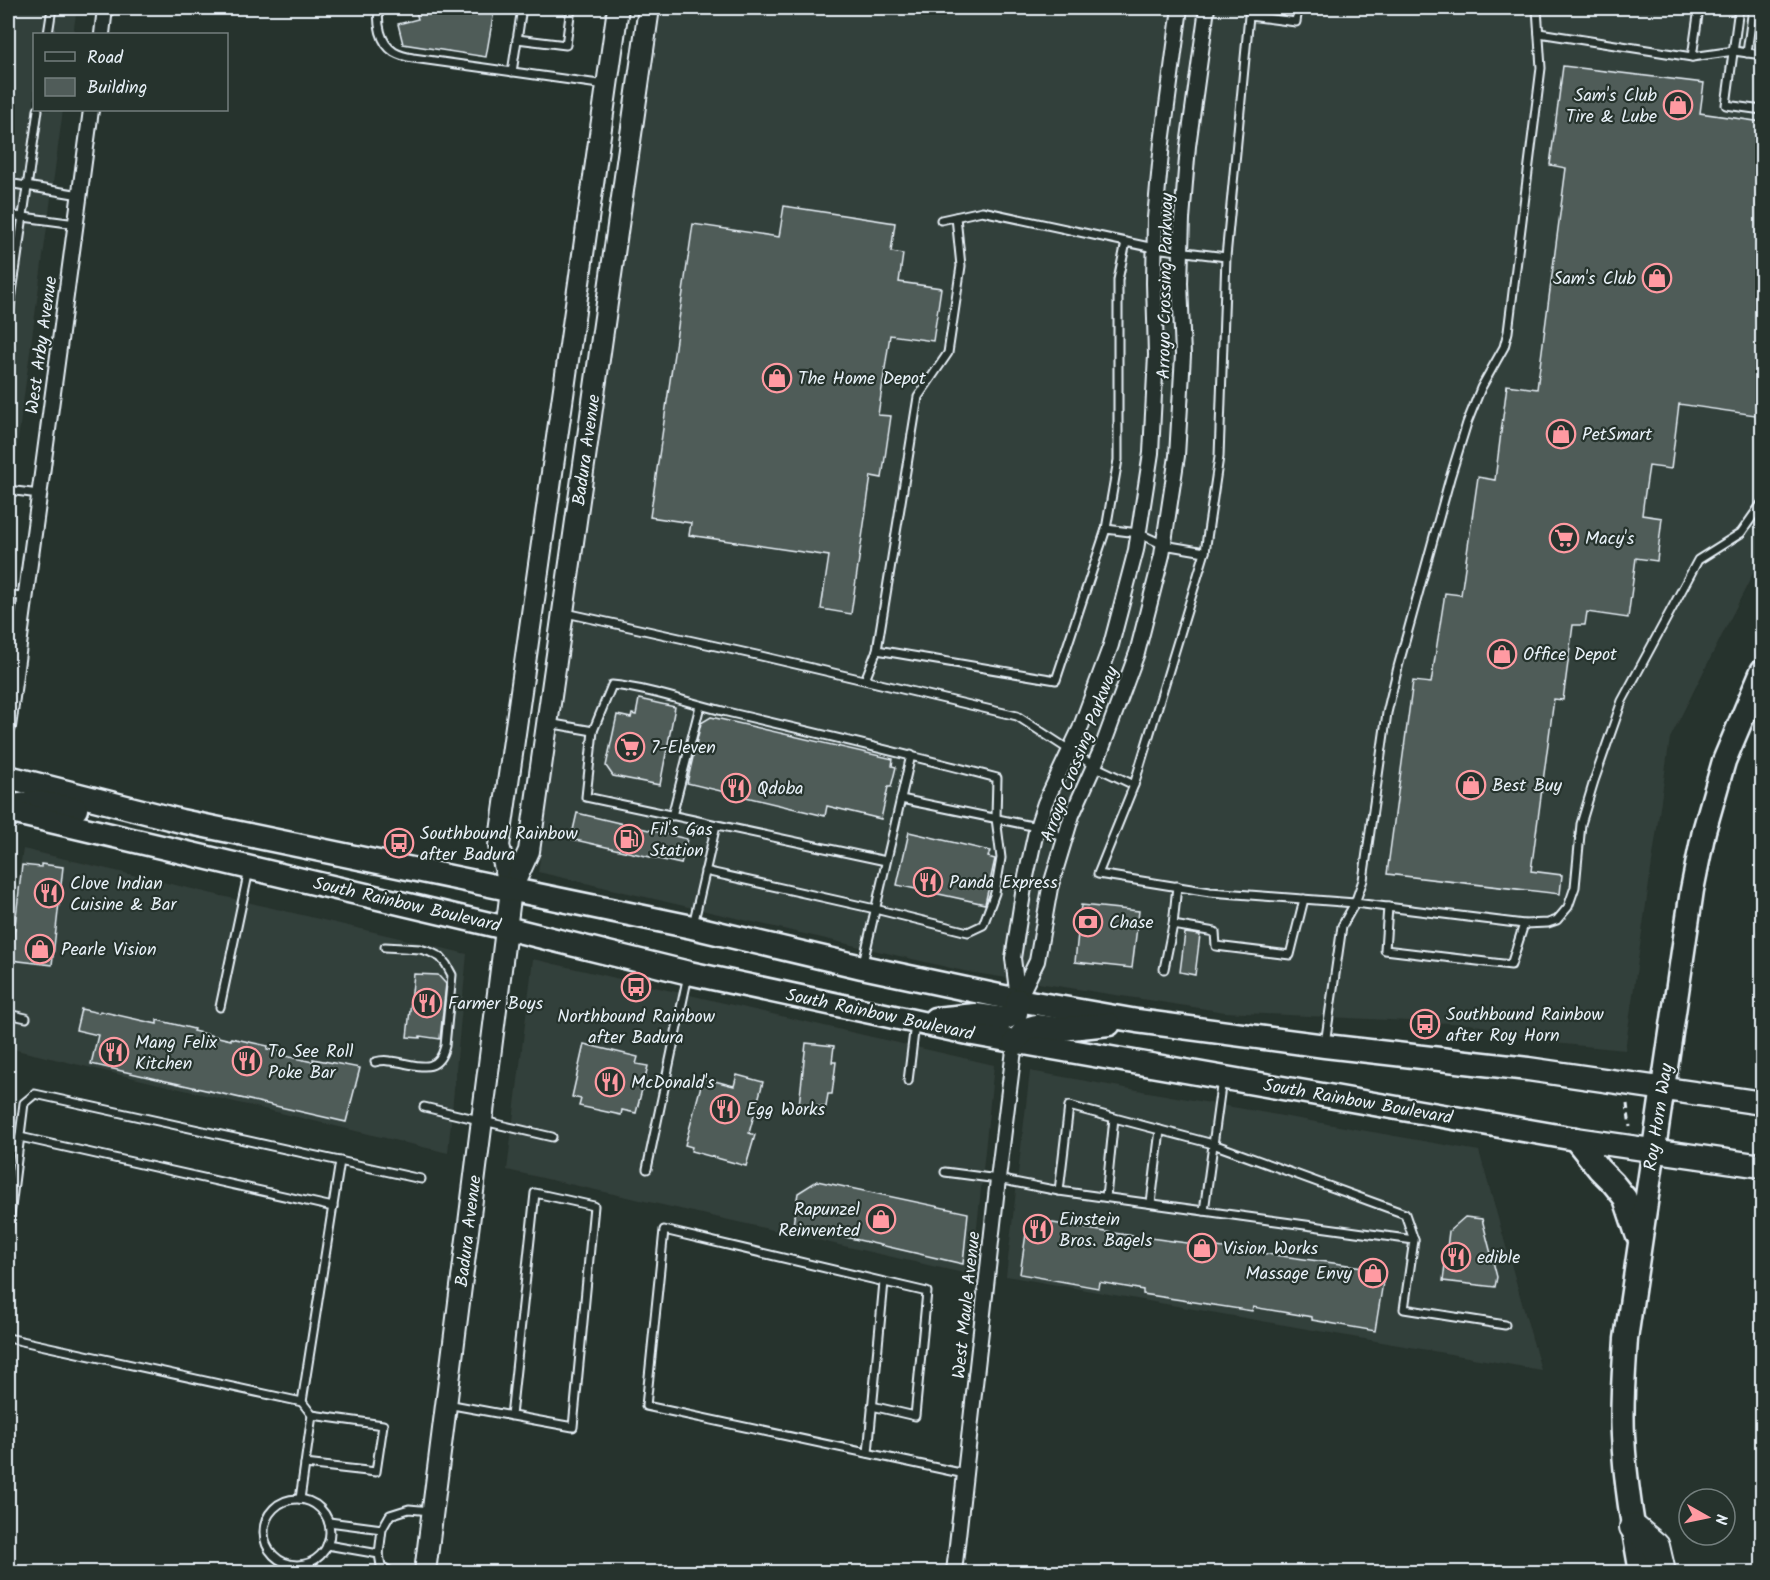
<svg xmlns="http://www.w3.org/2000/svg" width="1770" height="1580" font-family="Kalam,sans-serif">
<rect width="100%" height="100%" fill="#26332d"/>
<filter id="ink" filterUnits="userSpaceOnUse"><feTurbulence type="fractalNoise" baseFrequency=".0167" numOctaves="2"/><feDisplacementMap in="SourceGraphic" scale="12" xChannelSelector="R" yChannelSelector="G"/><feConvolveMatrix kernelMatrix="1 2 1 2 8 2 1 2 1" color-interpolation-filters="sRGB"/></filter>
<g filter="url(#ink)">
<!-- built -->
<g fill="#333f3a">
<path d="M8,8H77L73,34H34V110H63L8,513Z"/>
<path d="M661,8H1762V556L1670,738L1625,1050L1533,1041L1492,1028L1469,1024L1225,1012L968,972L538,872Z"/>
<path d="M23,849L467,954L448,1153L8,1048V941Z"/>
<path d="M533,959L994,1065L972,1275L507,1170Z"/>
<path d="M1030,1071L1479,1151L1541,1370L1006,1276Z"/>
</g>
<!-- building -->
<g fill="#505c59" stroke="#e8f1f8" stroke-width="1.5">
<path d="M415,8H477L494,11L486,57L403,44L398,24L418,19Z"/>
<path d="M1759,8H1762V24L1757,23Z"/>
<path d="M1563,66L1704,83L1700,113L1762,122V416L1679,404L1671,469L1649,466L1644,499L1642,515L1662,518L1657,561L1636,558L1628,618L1587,612L1585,625H1573L1563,700L1554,699L1531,871L1562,875L1560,894L1387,874L1413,681L1431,683L1445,593L1461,595L1478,477L1495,480L1507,385L1537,389L1566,168L1550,165Z"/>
<path d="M784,206L895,223L891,252L903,254L899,282L941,288L933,341L890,335L878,415L891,416L882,478L871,476L851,614L821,609L829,556L689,535L691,523L650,517L693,224L779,237Z"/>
<path d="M639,699L675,707L660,785L613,776L606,766L617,715L631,718L632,714L636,715Z"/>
<path d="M711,717L893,759L892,766L896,767L891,787H888L881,819L827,806L825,816L687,783L701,723Z"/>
<path d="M577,813L687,839L681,864L571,839Z"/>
<path d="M909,832L990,851L988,857L995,859L985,904L897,885Z"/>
<path d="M41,864L63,867L52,965L11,960L22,865L41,867Z"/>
<path d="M1081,905L1139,911L1132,968L1075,962Z"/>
<path d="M1185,933L1200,935L1195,975L1180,972Z"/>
<path d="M414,974L438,975L446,984L440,1039L420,1036V1038L407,1037Z"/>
<path d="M81,1009L99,1013L100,1011L157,1024V1020L194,1029L193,1031L231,1040V1038L268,1046L267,1049L286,1053L285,1056L313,1062V1059L360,1068L346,1122L91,1064L98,1035L76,1030Z"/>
<path d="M806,1043L834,1046L832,1062H836L832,1094H828L826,1107L799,1105Z"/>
<path d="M584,1044L638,1057L636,1064L648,1066L636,1113L622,1110L621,1115L579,1106L581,1099L572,1097Z"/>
<path d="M737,1075L763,1082L749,1133L755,1135L746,1166L691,1151L692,1147L685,1145L703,1078L734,1086Z"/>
<path d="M817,1181L968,1213L963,1264L793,1225L798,1193Z"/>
<path d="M1465,1217L1482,1219L1497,1277L1495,1287L1443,1281L1449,1231Z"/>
<path d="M1041,1221L1106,1232L1385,1270L1375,1331L1312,1320V1317L1253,1307L1252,1311L1143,1294V1290L1099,1282L1098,1288L1020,1274L1026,1234Z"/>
</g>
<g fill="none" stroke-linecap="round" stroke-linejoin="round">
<!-- service casing -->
<g stroke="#e8f1f8" stroke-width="11">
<g id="service">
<path d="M379,8C377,23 380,43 394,52C399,55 407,57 413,58L606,85"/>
<path d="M1298,8L1296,22L1249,16L1226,257L1219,457L1205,552L1134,785L1098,874L1210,892L1355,903L1524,924L1548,923L1557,920L1568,907L1575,887L1581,824L1594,781L1622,701L1698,560L1741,533L1762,503"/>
<path d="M1739,8L1726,105L1762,110"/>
<path d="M1539,33L1692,57L1734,51L1762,55"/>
<path d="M48,34L52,8"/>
<path d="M517,39L566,45L571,8"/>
<path d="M1747,53L1753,8"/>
<path d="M1692,57L1699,8"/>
<path d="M512,72L522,8"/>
<path d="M8,183L80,195"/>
<path d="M8,215L76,224"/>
<path d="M941,220L982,211L1154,248L1226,257"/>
<path d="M8,321L38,110"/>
<path d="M8,490L39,494"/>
<path d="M1106,529L1118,460V280L1126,242"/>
<path d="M8,594L25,597"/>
<path d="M566,613L761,656L1017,716L1094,766L1134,785"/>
<path d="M877,650L1056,680L1106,529L1138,533L1164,545L1205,552"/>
<path d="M865,680L877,650L918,397L948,353L961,266L956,217"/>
<path d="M548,723L593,731"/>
<path d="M901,799L1037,827L1065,838"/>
<path d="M672,816L700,706"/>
<path d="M705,871L875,909L968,932L983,925L995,893L1001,858L996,818L997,778C907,754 817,733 727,712C689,703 651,689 612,685L593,731L586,797L886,861"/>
<path d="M1388,907L1385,950L1511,965L1524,924"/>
<path d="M693,925L716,825"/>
<path d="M1173,925L1215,932L1216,946L1290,955L1304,899"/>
<path d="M863,963L911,755"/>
<path d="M1164,969L1173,925L1177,886"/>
<path d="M220,1007L249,870"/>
<path d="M8,1014L26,1018"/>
<path d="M1325,1044L1342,926L1355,903L1363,880L1387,713L1398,667L1450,478L1467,423L1481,388L1504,347L1508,332L1541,68L1537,8"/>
<path d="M375,1062C379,1061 384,1060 389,1061C413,1062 437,1079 445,1046L452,975L446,964L440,957L430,952L420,949L385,947"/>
<path d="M1222,1079L1204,1211L1414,1240L1404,1309L1505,1325"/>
<path d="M908,1081L915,1024"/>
<path d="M424,1107L552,1137"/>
<path d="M20,1137L333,1207"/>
<path d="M647,1169L688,975"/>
<path d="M945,1172L998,1179L1059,1191L1069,1106L1213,1144L1405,1214L1414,1240"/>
<path d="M1059,1191L1204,1211"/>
<path d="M1106,1197L1114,1118"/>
<path d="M1151,1203L1160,1130"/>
<path d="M8,1232L24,1103L35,1094L421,1179"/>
<path d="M8,1338L302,1402L312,1415L300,1499"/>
<path d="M302,1402L340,1161"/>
<path d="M447,1404L573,1427L594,1206L535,1193L511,1416"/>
<path d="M872,1406L915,1416L927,1292L664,1230L646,1406L965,1474"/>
<path d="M868,1453L884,1282"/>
<path d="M305,1464L376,1472L383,1425L312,1415"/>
<circle cx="297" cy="1532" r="33"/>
<path d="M329,1522L382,1529L390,1515L409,1509L431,1511"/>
<path d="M327,1545L379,1554L381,1566L391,1572"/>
<path d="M379,1554L382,1529"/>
</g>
</g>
<!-- minor casing -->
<g stroke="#e8f1f8" stroke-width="18">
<g id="minor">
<path d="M102,34L105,8"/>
<path d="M8,727L91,110"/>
<path d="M1018,999L1013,958L1025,881L1037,827L1045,803L1080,729L1111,645L1136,550L1151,453L1156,355L1154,283L1155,218L1162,143L1180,8"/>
<path d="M1018,1000L1037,961L1050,888L1072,815L1102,748L1137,653L1162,555L1177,456L1183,355L1180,283L1182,219L1188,146L1207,8"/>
<path d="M954,1572L998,1179L1015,1042"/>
</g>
</g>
<!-- secondary casing -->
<g stroke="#e8f1f8" stroke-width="24">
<g id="secondary">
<path d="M511,890L499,846L618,8"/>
<path d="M425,1572L511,890L529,851L649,8"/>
</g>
</g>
<!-- primary casing -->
<g stroke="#e8f1f8" stroke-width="27">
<g id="primary">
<path d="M8,777L181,821L692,927L862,967L1018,1000L1137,1021L1325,1046L1528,1069L1762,1103"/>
<path d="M8,807L37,802L76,809"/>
<path d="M8,811L506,928L689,973L973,1034L1575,1139L1762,1166"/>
<path d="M935,1019L976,1015L1004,1019L1016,1013L1018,1000"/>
<path d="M1015,1042L1026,1029L1036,1026L1061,1029L1109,1024"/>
<path d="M1575,1139L1599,1169L1613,1183L1625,1198L1637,1234"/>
<path d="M1641,1572C1633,1527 1625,1482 1623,1435C1621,1403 1624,1371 1626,1339L1692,890L1704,831L1724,761L1762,671"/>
</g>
</g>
<!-- motorway casing -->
<g stroke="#e8f1f8" stroke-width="30">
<path id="motorway" d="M1633,1527L1656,1546L1662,1572"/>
</g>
<!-- path -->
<path stroke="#e8f1f8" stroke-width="3" stroke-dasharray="6 4.5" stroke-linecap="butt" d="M1627,1104L1630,1127"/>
<!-- service -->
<use href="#service" stroke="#26332d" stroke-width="7"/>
<!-- minor -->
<use href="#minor" stroke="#26332d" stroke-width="14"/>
<!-- secondary -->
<use href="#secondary" stroke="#26332d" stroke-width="20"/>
<!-- primary -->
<use href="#primary" stroke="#26332d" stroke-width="22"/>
<!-- motorway -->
<use href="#motorway" stroke="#26332d" stroke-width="26"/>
</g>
</g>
<!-- icons -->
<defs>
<g id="shop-ring" transform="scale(1.5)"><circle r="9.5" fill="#26332d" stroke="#ff9aa2" stroke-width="1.5"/><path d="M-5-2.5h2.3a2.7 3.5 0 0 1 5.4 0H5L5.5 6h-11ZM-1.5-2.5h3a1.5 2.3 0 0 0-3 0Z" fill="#ff9aa2"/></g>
<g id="supermarket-ring" transform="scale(1.5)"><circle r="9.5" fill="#26332d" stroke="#ff9aa2" stroke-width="1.5"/><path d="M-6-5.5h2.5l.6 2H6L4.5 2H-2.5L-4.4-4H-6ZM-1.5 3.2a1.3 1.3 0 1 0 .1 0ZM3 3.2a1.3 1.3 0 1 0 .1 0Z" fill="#ff9aa2"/></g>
<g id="restaurant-ring" transform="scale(1.5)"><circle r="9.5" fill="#26332d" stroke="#ff9aa2" stroke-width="1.5"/><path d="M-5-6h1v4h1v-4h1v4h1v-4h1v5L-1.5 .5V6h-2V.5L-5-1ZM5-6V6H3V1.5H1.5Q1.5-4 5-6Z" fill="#ff9aa2"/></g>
<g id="fuel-ring" transform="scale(1.5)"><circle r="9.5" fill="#26332d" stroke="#ff9aa2" stroke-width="1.5"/><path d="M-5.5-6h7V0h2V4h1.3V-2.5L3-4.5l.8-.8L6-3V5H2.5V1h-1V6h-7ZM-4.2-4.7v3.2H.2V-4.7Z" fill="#ff9aa2"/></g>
<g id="bus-ring" transform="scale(1.5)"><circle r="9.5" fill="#26332d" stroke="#ff9aa2" stroke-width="1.5"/><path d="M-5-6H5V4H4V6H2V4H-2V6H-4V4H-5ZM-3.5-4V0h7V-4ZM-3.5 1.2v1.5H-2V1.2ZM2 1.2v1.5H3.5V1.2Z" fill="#ff9aa2"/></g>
<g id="bank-ring" transform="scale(1.5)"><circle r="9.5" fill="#26332d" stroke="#ff9aa2" stroke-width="1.5"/><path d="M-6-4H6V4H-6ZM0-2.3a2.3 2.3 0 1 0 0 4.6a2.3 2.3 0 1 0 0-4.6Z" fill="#ff9aa2"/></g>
</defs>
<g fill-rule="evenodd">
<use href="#shop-ring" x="1678" y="105"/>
<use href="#shop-ring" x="1657" y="278"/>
<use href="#shop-ring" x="777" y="378"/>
<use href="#shop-ring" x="1561" y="434"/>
<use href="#supermarket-ring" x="1564" y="538"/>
<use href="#shop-ring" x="1502" y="654"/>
<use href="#supermarket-ring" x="630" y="747"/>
<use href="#shop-ring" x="1471" y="785"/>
<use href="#restaurant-ring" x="736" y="788"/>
<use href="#fuel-ring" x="629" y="839"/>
<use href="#bus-ring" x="399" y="843"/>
<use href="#restaurant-ring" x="928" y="882"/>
<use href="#restaurant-ring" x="49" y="893"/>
<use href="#bank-ring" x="1088" y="922"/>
<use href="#shop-ring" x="40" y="949"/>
<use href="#bus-ring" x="636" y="987"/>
<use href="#restaurant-ring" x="427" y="1003"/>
<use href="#bus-ring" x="1425" y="1024"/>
<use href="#restaurant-ring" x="114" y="1052"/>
<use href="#restaurant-ring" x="247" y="1061"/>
<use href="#restaurant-ring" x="610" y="1082"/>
<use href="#restaurant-ring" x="725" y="1109"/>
<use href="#shop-ring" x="881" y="1219"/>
<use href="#restaurant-ring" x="1038" y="1229"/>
<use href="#shop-ring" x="1202" y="1248"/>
<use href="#restaurant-ring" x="1456" y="1257"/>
<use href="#shop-ring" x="1373" y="1273"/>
</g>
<g text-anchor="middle" stroke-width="4.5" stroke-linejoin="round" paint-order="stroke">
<!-- poi labels -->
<g font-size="18" fill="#e8f1f8" stroke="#26332d" text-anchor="start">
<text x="1657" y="101" text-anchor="end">Sam's Club<tspan x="1657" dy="21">Tire &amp; Lube</tspan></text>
<text x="1636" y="284" text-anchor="end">Sam's Club</text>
<text x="798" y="384">The Home Depot</text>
<text x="1582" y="440">PetSmart</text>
<text x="1585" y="544">Macy's</text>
<text x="1523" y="660">Office Depot</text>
<text x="651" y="753">7-Eleven</text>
<text x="1492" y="791">Best Buy</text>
<text x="757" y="794">Qdoba</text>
<text x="650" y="835">Fil's Gas<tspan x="650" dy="21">Station</tspan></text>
<text x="420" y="839">Southbound Rainbow<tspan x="420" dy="21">after Badura</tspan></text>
<text x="949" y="888">Panda Express</text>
<text x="70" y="889">Clove Indian<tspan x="70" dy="21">Cuisine &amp; Bar</tspan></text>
<text x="1109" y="928">Chase</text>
<text x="61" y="955">Pearle Vision</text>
<text x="448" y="1009">Farmer Boys</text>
<text x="1446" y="1020">Southbound Rainbow<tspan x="1446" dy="21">after Roy Horn</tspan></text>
<text x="636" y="1022" text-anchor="middle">Northbound Rainbow<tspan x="636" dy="21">after Badura</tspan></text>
<text x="135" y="1048">Mang Felix<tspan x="135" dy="21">Kitchen</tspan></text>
<text x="268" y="1057">To See Roll<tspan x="268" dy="21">Poke Bar</tspan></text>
<text x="631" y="1088">McDonald's</text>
<text x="746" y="1115">Egg Works</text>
<text x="860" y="1215" text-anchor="end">Rapunzel<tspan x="860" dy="21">Reinvented</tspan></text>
<text x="1059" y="1225">Einstein<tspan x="1059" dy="21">Bros. Bagels</tspan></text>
<text x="1223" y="1254">Vision Works</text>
<text x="1477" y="1263">edible</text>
<text x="1352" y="1279" text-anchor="end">Massage Envy</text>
</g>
<!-- street labels -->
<g font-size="18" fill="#e8f1f8" stroke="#26332d">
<text transform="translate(1165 286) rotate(-89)" y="6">Arroyo Crossing Parkway</text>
<text transform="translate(41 345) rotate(-82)" y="6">West Arby Avenue</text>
<text transform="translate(586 450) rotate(-82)" y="6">Badura Avenue</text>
<text transform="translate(1079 754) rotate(-69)" y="6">Arroyo Crossing Parkway</text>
<text transform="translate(407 904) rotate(13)" y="6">South Rainbow Boulevard</text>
<text transform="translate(880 1014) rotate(12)" y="6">South Rainbow Boulevard</text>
<text transform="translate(1358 1101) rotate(10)" y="6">South Rainbow Boulevard</text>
<text transform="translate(1658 1117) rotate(-81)" y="6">Roy Horn Way</text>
<text transform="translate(468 1231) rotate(-83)" y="6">Badura Avenue</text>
<text transform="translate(966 1305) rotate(-84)" y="6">West Maule Avenue</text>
</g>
</g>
<!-- margin -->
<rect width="1770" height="1580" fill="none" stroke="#26332d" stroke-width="30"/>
<rect x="15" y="15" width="1740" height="1550" fill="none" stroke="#e8f1f8" stroke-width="2" filter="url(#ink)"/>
<!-- legend -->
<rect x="33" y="33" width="195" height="78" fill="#26332d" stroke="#747f7e" stroke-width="1.5"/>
<rect x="45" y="52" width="30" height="9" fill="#26332d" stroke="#747f7e" stroke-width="1.5"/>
<text x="87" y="63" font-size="18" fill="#e8f1f8">Road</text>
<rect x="45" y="78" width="30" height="18" fill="#505c59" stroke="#747f7e" stroke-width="1.5"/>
<text x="87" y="93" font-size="18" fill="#e8f1f8">Building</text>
<!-- north arrow -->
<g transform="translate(1707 1517) rotate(99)"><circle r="28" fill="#26332d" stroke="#747f7e" stroke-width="1.5"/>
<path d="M0-4.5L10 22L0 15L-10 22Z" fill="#ff9aa2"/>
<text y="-9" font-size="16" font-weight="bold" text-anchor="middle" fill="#e8f1f8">N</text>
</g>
</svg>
